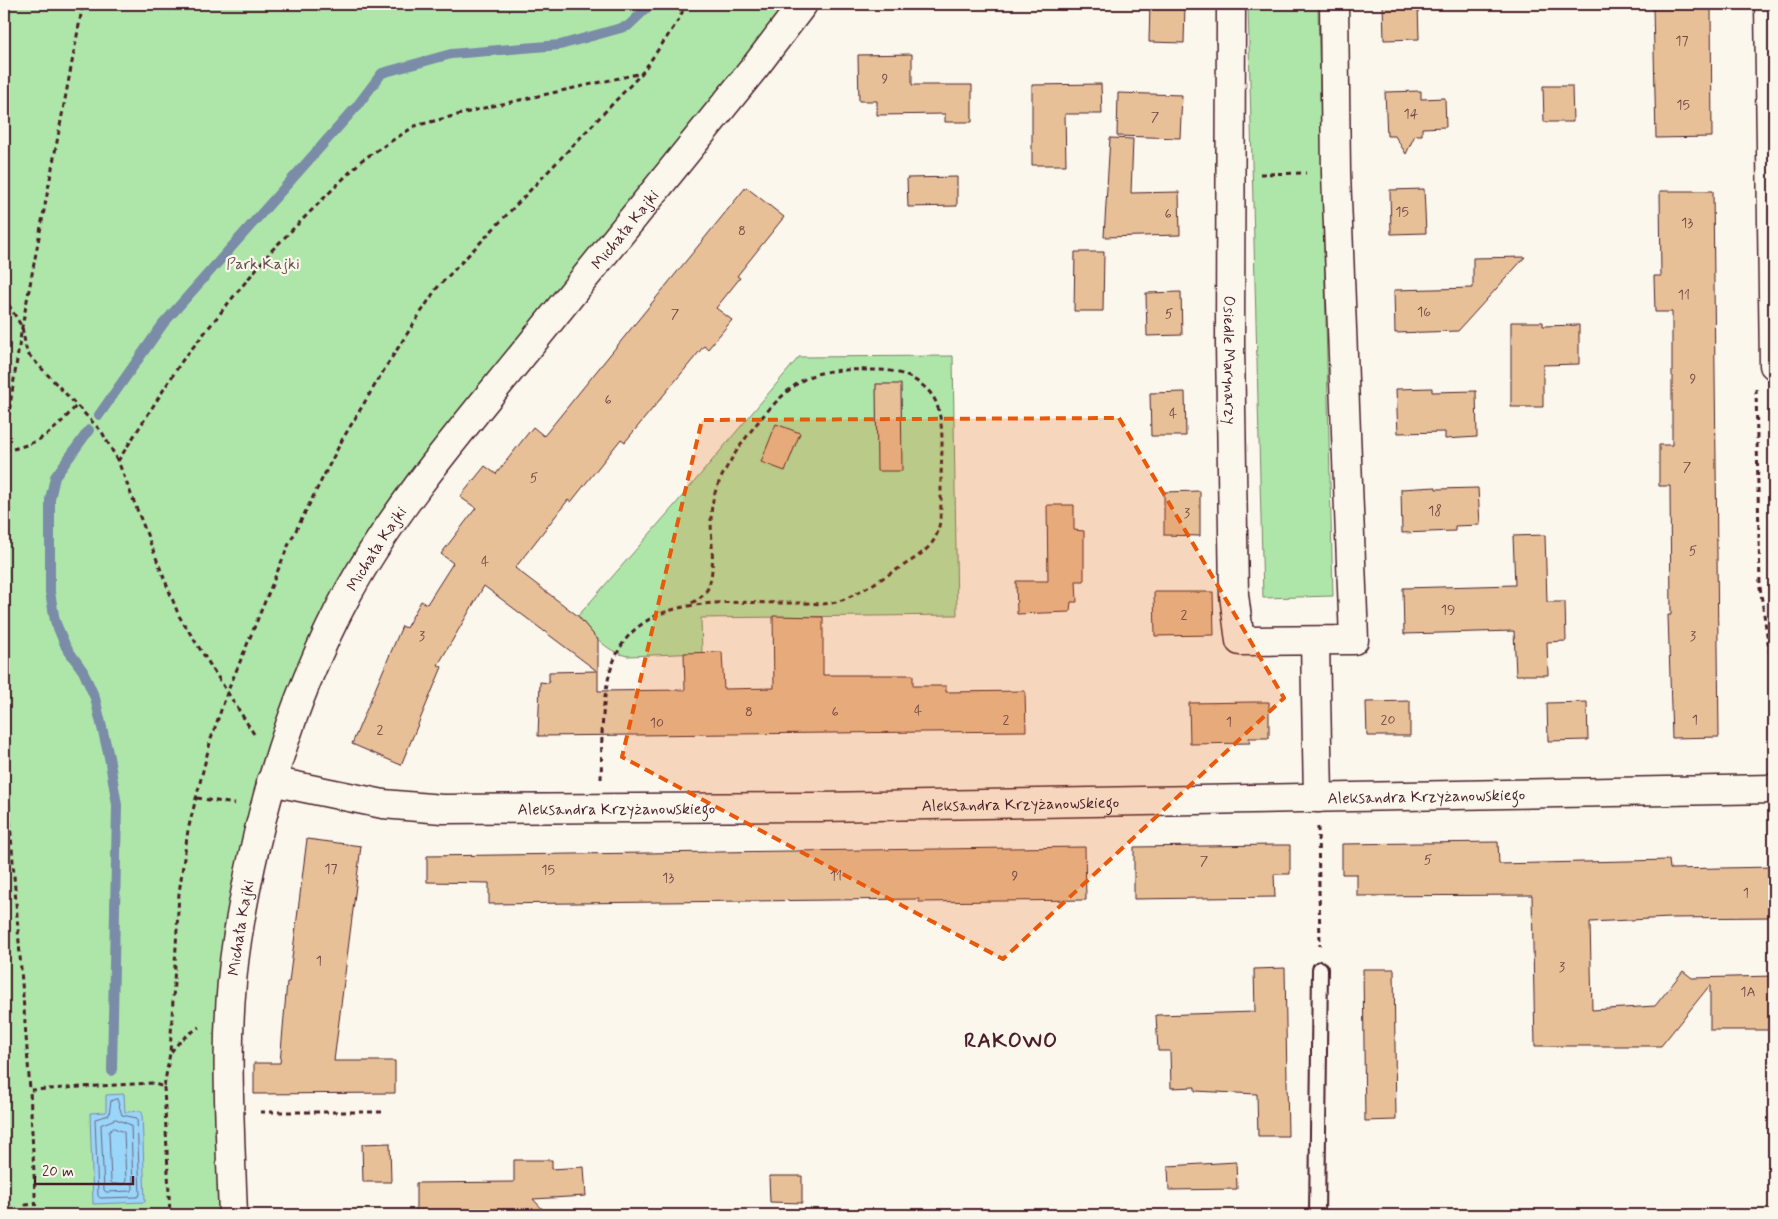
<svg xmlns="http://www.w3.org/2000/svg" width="1778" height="1219" font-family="Mynerve,sans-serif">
<rect width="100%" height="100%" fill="#fbf7ec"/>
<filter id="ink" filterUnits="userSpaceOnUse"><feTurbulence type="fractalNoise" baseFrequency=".02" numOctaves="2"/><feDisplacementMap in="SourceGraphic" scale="10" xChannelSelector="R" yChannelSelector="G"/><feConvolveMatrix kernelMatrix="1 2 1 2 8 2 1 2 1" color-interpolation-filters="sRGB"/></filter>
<g filter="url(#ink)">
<!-- green -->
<g fill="#aee6a9" stroke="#7c826a">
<path d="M4,4H803L438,459L325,639L237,942L233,1215H4Z"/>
<path d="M1248,4H1315L1318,9L1333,596L1263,598Z"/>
<path d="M953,356L957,615L701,618L702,653L628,656C605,652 592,633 578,616L674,506L799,357Z"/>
</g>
<!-- water -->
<path fill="#9ad5fa" stroke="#7a8ca7" d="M124,1094L125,1112L142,1111L145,1202L93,1204L90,1113L106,1112V1095Z"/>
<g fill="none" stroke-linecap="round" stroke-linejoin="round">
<!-- shore -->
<g stroke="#6a687e" stroke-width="1">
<path d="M117,1099L122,1115L137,1118L140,1195L137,1197L100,1198L98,1196L95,1119L109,1115L111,1101Z"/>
<path d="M116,1119L131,1125L133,1189L131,1191L106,1192L104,1190L101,1125Z"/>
<path d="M114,1128L124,1132L126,1181L123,1184H113L111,1182L109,1132Z"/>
</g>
<!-- stream -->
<g stroke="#7a8ca7" stroke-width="10">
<path d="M99,415L163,324L357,106L382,73L451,54L560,45L628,26L651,4"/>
<path d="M89,430L55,477L50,499V592L55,621L66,647L83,671L95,698L109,757L117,805L112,1071"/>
</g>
</g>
<!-- building -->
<g fill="#e8c098" stroke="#4a1f2b">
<path d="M1150,4H1185L1184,43L1149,42Z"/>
<path d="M1383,4H1418L1419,39L1384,40Z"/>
<path d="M1711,6L1712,137L1656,138L1653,7Z"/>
<path d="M912,54V85H972V122H945V114L877,115V101H859L858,55Z"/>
<path d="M1101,84L1102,114H1065L1066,165H1032V85Z"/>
<path d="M1543,86H1572L1573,122H1544Z"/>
<path d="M1421,91V99L1445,98L1446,127L1422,128V135H1415L1406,154L1395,136H1387L1385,92Z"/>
<path d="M1118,93L1182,95L1180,138L1117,136Z"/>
<path d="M1110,138L1133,139L1131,193L1179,192L1180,235L1104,237Z"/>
<path d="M957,177V206L908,207L907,178Z"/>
<path d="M746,187L784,217L737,276L740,278L716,308L732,320L708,349L704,346L625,442L621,439L571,502L568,500L515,568L578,616L598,640V691L685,690L684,653L722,652L724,689L774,688L773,616L823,617V675H913V686H946V692L1025,691L1026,731L538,736L540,682L549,683V672L597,671L484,586L438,665L442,667L401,765L352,744L402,626L406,628L421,601L427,604L453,563L441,554L476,508L460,497L485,466L496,474L533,427L544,436Z"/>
<path d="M1424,189L1426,233L1391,234L1390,190Z"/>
<path d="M1660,191H1713L1719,737L1672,738L1668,615H1671L1670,486H1659V445H1672V312H1655L1654,276H1661Z"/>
<path d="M1075,252H1104L1103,311H1074Z"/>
<path d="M1525,257L1458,331L1395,333L1394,290L1473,288V258Z"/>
<path d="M1181,292L1182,335L1147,336L1146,293Z"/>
<path d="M1511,322H1543V326L1579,325V364L1543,365V407H1511Z"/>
<path d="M876,384H901L902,471H877Z"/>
<path d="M1432,388V392L1476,391L1477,437L1445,439V432L1398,433L1396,389Z"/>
<path d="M1185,392L1186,436H1151L1150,393Z"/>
<path d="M776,424L800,433L785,471L761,462Z"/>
<path d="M1436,487V489L1478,488L1480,525L1455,526V531L1402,533L1401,489Z"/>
<path d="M1200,491V536L1164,535V492Z"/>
<path d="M1047,505H1074V530L1084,531V581H1076L1077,602H1071L1070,612L1017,614L1016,581H1048Z"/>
<path d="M1545,535L1547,602H1565L1566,641L1547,642L1548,675H1516L1514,631L1404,634L1403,588L1515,585L1513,536Z"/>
<path d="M1154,592H1213L1214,635L1155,636Z"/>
<path d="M1410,701V736H1367L1366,702Z"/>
<path d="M1253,702H1269V738H1249L1250,743L1190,744L1189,703Z"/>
<path d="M1587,702L1588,740L1548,741L1547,703Z"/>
<path d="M307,839L361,846L334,1061H395V1093L254,1094V1063H280L287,982H289Z"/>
<path d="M1498,842L1499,864L1669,860L1670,869L1774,867V917L1670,918L1590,922L1592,1010L1655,1006L1683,971L1692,978L1774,976V1030H1710V985L1661,1046H1535L1532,895L1357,896V874H1342V844Z"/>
<path d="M1274,845H1290V874H1274L1275,897L1134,899V847Z"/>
<path d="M1085,847L1086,900L919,902V899L489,904V883L427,882V856Z"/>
<path d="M1285,968L1288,1136H1258L1257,1094L1195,1091V1087L1171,1088L1170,1051H1158L1156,1015L1255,1012L1254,969Z"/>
<path d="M1363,969H1394L1396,1120L1365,1121Z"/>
<path d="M390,1143L391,1182H363L362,1144Z"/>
<path d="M514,1160H552V1169L584,1167L586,1196L533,1199L548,1215H416V1183L514,1182Z"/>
<path d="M1236,1162L1237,1189L1169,1190L1168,1166Z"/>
<path d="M769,1176H802V1203L770,1202Z"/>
</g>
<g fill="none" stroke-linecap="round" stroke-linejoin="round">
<!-- service casing -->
<g stroke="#4a1f2b" stroke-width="18">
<path id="service" d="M1317,1215L1320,969"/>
</g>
<!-- minor casing -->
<g stroke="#4a1f2b" stroke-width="31">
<g id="minor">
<path id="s1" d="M1231,4L1230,344L1234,595L1240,641L1354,640L1336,173L1334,4"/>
<path d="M1769,4L1774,365"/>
<path d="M1315,641L1318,798"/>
<path id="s2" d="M271,781L383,804L442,809L822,807L1774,789"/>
<path id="s3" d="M233,1215C230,1124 223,1031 237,940C256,820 291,698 349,591C398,503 465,426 528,348C604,255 679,161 755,67L803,4"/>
</g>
</g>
<!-- path -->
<g stroke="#4a1f2b" stroke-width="3" stroke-dasharray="5 4" stroke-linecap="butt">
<path d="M1260,174L1306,173"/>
<path d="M4,297L22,327L27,353L102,432L118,461"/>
<path d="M1756,389L1760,587L1771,662L1774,752"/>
<path d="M4,445L22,327L83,4"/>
<path d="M4,451C42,443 52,433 77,405"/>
<path d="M254,734L179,616L118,461L182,361L234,296L272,250L362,160L415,126L484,108L642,73"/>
<path d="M4,741L30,1090"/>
<path d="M601,779C603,732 597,659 638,627C679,594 749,604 799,603C811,603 825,605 836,602C855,596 875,583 891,573C942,543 941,540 941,482C941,457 945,429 937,405C930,383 899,369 878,370C857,370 831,368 811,376C777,389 720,465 713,500C707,526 718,564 708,588C704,596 696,601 688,605"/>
<path d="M197,798L235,804"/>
<path d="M1318,827L1320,946"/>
<path d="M171,1052L181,1040L199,1027"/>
<path d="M164,1087L170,1215"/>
<path d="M260,1112H382"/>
<path d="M27,1215L26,1205L35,1204"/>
<path d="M36,1215L30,1090L152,1083L164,1087L170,1053L179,893L188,830L211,739L227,693L288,546L342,440L387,365L436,289L642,73L678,21L686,4"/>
</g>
<!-- service -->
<use href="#service" stroke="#fbf7ec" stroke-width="14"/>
<!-- minor -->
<use href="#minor" stroke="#fbf7ec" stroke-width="28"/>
</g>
</g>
<!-- marked area -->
<path fill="#e8590c" fill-opacity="0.2" stroke="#e8590c" stroke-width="4" stroke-dasharray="10 6" stroke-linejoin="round" d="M1119,418L1284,698L1003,959L622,757L702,420Z"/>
<g text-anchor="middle" stroke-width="4.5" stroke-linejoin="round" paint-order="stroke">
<!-- number labels -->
<g font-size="14" fill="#724746">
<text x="1682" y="45">17</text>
<text x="885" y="83">9</text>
<text x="1683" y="109">15</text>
<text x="1411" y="118">14</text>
<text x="1155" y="121">7</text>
<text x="1402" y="216">15</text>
<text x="1168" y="218">6</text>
<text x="1687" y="227">13</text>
<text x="742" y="235">8</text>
<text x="1684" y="299">11</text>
<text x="1424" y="316">16</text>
<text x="675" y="318">7</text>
<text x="1169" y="318">5</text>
<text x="1693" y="383">9</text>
<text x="608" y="404">6</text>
<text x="1173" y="418">4</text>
<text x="1687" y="471">7</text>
<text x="534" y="482">5</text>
<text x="1435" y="515">18</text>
<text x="1187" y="517">3</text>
<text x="1693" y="555">5</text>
<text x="485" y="566">4</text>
<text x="1448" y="614">19</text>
<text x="1184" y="619">2</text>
<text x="422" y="640">3</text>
<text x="1693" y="640">3</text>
<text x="918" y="715">4</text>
<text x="749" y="716">8</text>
<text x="835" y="716">6</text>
<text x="1006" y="724">2</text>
<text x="1388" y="724">20</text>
<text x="1695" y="724">1</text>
<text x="1229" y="726">1</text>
<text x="657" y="727">10</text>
<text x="380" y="734">2</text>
<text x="1428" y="864">5</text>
<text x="1204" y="865">7</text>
<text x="331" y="873">17</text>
<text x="548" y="874">15</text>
<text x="836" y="880">11</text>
<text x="1015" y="880">9</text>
<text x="668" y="882">13</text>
<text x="1746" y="897">1</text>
<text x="319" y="965">1</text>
<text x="1562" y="971">3</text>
<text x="1748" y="996">1A</text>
</g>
<!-- street labels -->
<g font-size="16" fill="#4a1f2b" stroke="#fbf7ec">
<text dy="6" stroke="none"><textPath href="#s3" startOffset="1099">Michała Kajki</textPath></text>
<text dy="6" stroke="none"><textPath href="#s1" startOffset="356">Osiedle Marynarzy</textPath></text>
<text dy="6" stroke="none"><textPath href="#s3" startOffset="694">Michała Kajki</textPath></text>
<text dy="6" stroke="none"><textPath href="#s2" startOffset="1158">Aleksandra Krzyżanowskiego</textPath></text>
<text dy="6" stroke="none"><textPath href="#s2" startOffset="752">Aleksandra Krzyżanowskiego</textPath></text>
<text dy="6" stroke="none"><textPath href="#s2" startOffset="348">Aleksandra Krzyżanowskiego</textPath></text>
<text dy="6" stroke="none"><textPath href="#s3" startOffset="288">Michała Kajki</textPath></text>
</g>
<!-- park labels -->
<g font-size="16" fill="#63514a" stroke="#fbf7ec">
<text x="263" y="269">Park Kajki</text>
</g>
<!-- district labels -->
<g font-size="21" font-weight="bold" letter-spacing="1" fill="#4a1f2b" stroke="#fbf7ec">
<text x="1011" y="1047">RAKOWO</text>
</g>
</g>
<!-- margin -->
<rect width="1778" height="1219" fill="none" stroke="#fbf7ec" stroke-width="20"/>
<rect x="10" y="10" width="1758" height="1199" fill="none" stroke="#4a1f2b" stroke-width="2" filter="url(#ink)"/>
<!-- scale -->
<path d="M35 1176v8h98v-8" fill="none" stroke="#4a1f2b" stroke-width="2.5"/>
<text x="42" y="1176" font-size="15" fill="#4a1f2b" stroke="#fbf7ec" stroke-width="4" paint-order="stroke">20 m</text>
</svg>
